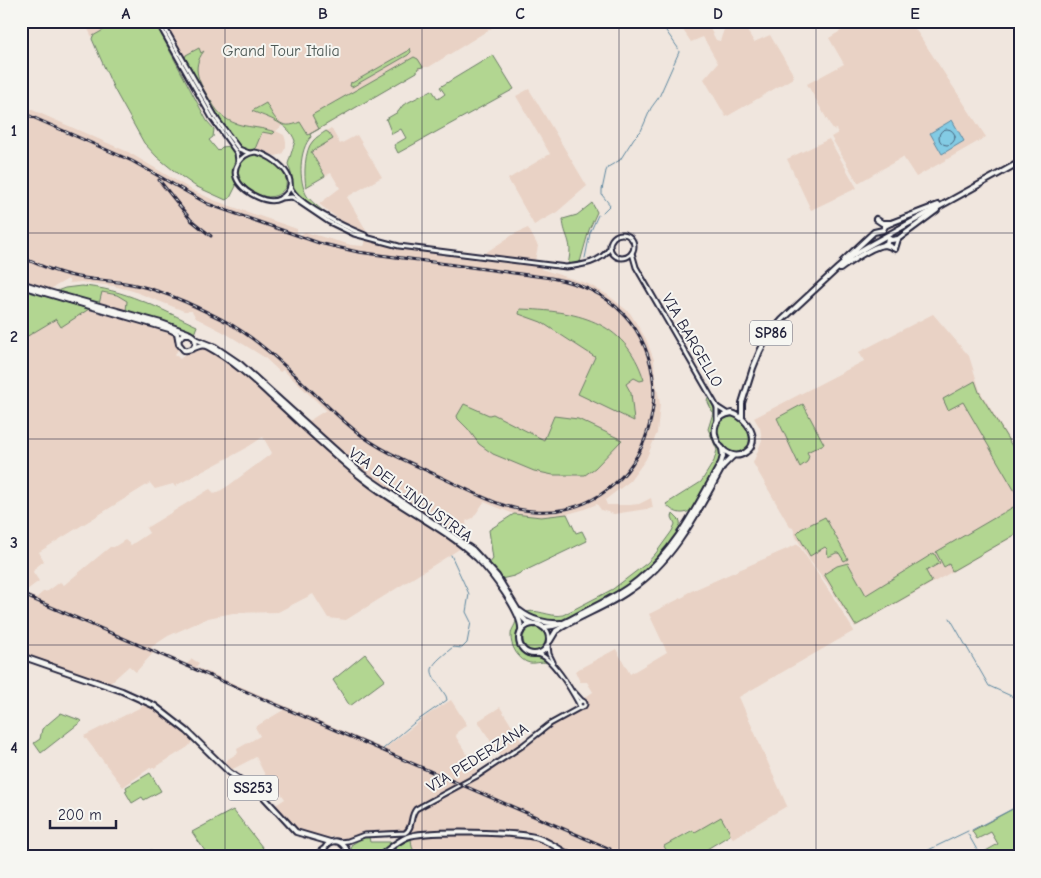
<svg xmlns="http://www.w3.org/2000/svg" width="1041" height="878" font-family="'Comic Neue',sans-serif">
<rect width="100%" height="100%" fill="#f0e6de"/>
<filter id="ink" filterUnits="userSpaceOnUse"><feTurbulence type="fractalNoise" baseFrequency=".02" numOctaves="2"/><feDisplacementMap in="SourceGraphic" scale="10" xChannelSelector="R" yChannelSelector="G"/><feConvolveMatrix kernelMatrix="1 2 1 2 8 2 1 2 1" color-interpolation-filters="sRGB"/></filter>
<g filter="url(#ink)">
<!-- built -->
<g fill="#e9d2c5" fill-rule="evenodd">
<path d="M84,21H119L92,37Z"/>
<path d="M161,21H503L429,67H421L417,72L306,137L283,125L276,131L284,135L286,141V147L282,154L276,156L256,149L247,152L242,150L238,146L216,116L182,55L186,52L180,55Z"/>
<path d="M677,21H713L708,25L716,40L720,41L727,21H741L754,42L770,35L793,74V78L726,117L704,79L718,63L703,37L691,42Z"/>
<path d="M857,21H910L986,137L916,177L903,157L858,183L831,137L838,133L836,129L833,130L807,84L844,64L829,38Z"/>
<path d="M529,89L587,186L557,212L534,225L508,179L550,154L516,96Z"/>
<path d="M21,105L128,152L192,190L216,201L297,229V234L300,235L305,232L351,245L363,246L366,240L426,253L541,267V269L588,284L608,295L630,313L646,339L654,360L655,376L660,404L657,433L646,459L630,481L605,500L607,505H630L639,504L651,498L653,508L614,514L601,510L597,504L582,510L567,514L541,517L514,514L484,502L473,518L466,521L469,545L373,481L307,422L326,410L283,370L280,372L264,357L225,333L196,318L192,311H184L133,291L114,286L81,282L70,283L68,279L49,290L21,281Z"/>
<path d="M331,128L340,144L357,135L382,177L347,197L366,230L364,232L341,221L319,204L340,188L331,173L325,176L308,147L313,140Z"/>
<path d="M829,139L857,188L811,210L787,159Z"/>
<path d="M528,228L538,246L535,261L482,255L514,234Z"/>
<path d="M21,289L40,296L173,334L176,337L178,350L175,354L180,359L185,354L202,347L224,359L244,376L346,469L461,548L346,620L328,618L313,594L278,612L233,613L208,618L168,636L150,648L187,664L192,659L199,663L196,667L384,749L429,714L451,700L467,725L457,732L456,737L479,773L501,758L478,721L500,707L523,744L547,722L555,720L583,702L584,698L593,692L587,682H580L575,671L616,649L630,674L667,652L649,614L685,596L687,593L798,544L835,600L854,631L739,697L787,806L733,838L724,828L694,833L692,829L667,845L674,857H418L402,832L366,833L345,840L336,837L325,838L300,831L291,824L274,806L285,799L280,792L266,780L265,775L256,757L231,770L224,765L228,759L238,753L237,749L260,736L255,727L285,709L153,653L136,672L129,666L109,684L21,653ZM263,437L272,453L228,486L215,494L210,489L146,528L149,533L131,545L125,540L114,547H110L64,585L60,582L48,591L43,592L36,598L23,593L39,581L33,572L35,568L44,561L39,552L150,483L155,489L173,484L175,486L243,450Z"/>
<path d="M102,292L117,295L127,301L126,311L99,304Z"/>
<path d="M933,314L969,356L980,391L1020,458V533L855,627L827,583L810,561L796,537L793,528L790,527L753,463L762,440L760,428L754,418L864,361L859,352Z"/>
<path d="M147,704L160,711L187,734L192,738V742L188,747L154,768H150L123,787L84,736Z"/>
</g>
<!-- green -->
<g fill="#b2d691" stroke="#6a7c66">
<path d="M119,21H154L207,121L214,129L213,137L209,140L218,151L222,147L230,146L237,156L232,169L236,186L230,198L226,200L195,186L178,174L157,157L144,143L114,89L92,39L93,36Z"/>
<path d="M199,48L201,53L204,51C190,69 200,83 210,100L209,101L185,58L186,55Z"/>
<path d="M410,48L411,52L408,55L352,87L350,86L351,82L352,83L408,51Z"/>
<path d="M493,55L514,89L398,153L394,145L406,138L401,129L392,134L386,119L398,112L403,105L432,90L438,99L445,94L440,87Z"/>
<path d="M414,57L418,59L423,67L418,68L417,72L310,134L311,137C299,149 298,181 307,196C313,204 323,210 330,217L298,195L292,189V176L288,164L295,141C289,123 268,118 252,111L266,103C275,119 280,131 300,122L308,135L319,129L312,115Z"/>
<path d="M211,101C228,132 250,123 275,132L273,134L262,132L255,149L247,150L242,148L217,117L209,102Z"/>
<path d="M326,131L329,133L333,139L311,152L325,176L306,187C304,176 304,150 313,141C316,137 322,134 326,131Z"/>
<path d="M251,154C267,154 289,169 286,186C269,218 213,170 251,154Z"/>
<path d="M592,203L597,212L589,230L580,262L568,264C574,240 564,238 563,219L577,215Z"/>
<path d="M81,286C123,288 160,309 197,326L194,334L126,311L127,301L117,295L102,292L99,304L54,292L65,288Z"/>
<path d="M28,291L89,309L61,327L56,319L21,340V297Z"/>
<path d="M520,309C575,311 625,319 644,380L640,381L634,378L626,384L631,393L634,421L578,394L595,357L541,322L519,314Z"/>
<path d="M975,381L979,392L1020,459V500L963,402L948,410L943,399Z"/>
<path d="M709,397L716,413L712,432L721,451L720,459L692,509C683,517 672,512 666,504L701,482L714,461L717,450L708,429L713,413L707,400Z"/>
<path d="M464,404L489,415L493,414L544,440L554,416L578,419L622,440L595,468L585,475H553L534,471L493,454L479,444L468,429L458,419L457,416Z"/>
<path d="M803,404L824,444L807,452L809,456L807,462L800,467L777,418Z"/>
<path d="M728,417C742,416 751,431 749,444C735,471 700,428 728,417Z"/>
<path d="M1020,503V532L952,571L949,564L944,567L936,552Z"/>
<path d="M514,514L541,517L567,514L576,533L582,531L587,541L514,576L501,579L489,564L493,559L489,530Z"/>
<path d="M673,514L680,521C682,531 674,538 669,545C646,576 616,594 582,612C574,615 566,621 557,622C546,623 533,618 524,613C535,607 550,618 563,615L613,589L647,563L656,553L672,531L675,524L672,517Z"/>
<path d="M825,517L848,559L844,561L839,553H836L828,557L827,549L825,547L810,556L797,533L801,529Z"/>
<path d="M934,553L940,563L926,571L932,582L857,625H855L824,574L837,566L848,563L866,595Z"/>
<path d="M516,617C523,629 511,640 521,651C529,660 541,654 549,664C543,660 537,664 530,663C519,661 510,646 511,635C511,628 517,625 516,617Z"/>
<circle cx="535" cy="639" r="12"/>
<path d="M365,654L385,680L350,706L333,680Z"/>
<path d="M61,713L82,721L41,753L34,743L40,739L42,729Z"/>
<path d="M150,773L161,791L144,800L142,797L132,803L125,791L127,790L126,787Z"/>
<path d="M1020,805V844L996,857H987L984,852L998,844L991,832L977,839L972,831Z"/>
<path d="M233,810L270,857H209L192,832Z"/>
<path d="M721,817L729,831L730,835L694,857H655L666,850L664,846L693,830L695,832Z"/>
<path d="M364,837H369L370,842H393L375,857H352L351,845Z"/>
<path d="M411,839L412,847L417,857H384L399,845Z"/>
</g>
<!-- water -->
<path fill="#83cbe4" stroke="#5c87a0" d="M952,120L964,141L942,154L930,133Z"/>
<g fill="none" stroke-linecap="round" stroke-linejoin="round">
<!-- shore -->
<circle stroke="#49667f" stroke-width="1" cx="947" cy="137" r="8"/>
<!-- stream -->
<g stroke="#5c87a0" stroke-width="1">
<path d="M603,212L610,205L602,195V190L606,171L608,167L620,160L634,138L641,131L651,108L659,97L679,52L678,48L664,28L670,21"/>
<path d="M585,258L590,233L598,215"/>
<path d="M950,618L989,686L1020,700"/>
<path d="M383,749L414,723L447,700L446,696C428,668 424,671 453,647L462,648L467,643L471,622L466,612L469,594L451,555"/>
<path d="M972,830L1020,805"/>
<path d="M968,834L981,857"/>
<path d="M137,857L151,850"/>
<path d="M914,857L968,831"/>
</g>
<!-- secondary casing -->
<g stroke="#22223b" stroke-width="7">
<g id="secondary">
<path d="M157,21L212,118L237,153L238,161"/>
<path d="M161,21L218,121L239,149L249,153"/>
<path d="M255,152C274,155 308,183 279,199C267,205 246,193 239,183C229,169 241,154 255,152Z"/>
<path d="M290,186C295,204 347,228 365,235"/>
<path d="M281,198L292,197L329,222L354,234L399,246L566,267C583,265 600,263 610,248"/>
<circle cx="622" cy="246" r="12"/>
<path d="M632,253L636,267L717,407L728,414"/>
<path d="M717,407V421"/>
<path d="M548,646L549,654L553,662"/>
<path d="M537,654C551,655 572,691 579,704"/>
<path d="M574,692L582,701"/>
<circle cx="582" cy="704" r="3"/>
<path d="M340,842L348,841L364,835L405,833C414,827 409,817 416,809L477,776L522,746L550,724L581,707"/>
<path d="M313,857L323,849"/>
</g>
</g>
<!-- primary casing -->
<g stroke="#22223b" stroke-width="8">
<g id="primary">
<path d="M876,219L882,223H891L938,205"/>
<path d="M883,245L887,243L888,238L891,240L898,239L937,210"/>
<path d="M843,261L874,232L883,230L885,226L891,223"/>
<path d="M840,269C850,262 872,246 884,245C888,245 891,247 895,249L898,239"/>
<path d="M21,283L49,292L161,323L188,333"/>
<path d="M21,286L169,329L177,333L179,344L184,350C193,352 198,342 208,347C232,360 252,378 271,396C302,424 332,454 365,480C400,508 444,527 477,558C490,571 524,614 521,632"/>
<path d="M179,339L183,334H190C196,337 197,342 194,347"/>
<path d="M195,339L215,347L240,364L362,474L473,550L497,576L522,617L526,621L534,624"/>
<path d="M732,413C747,417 762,441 746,452C724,469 696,419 732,413Z"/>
<path d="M742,417V403L753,368L760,351L768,336L782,320L838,268L853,255L868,246L1020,162"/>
<path d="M520,611C531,620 547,624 561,623"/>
<circle cx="534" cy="639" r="15"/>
<path d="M543,627C559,628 572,618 586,611C604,602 622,593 638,580C677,549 697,505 721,463L723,456L722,448"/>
<path d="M550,641L556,631C580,615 607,607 630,590C675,560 698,511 723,466L733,456"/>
<path d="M21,656L122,691L155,706L187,731L229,772L261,794L296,832L330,842"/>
<path d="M323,857C322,845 335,835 344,846C347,849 348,853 349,857"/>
<path d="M379,857C388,850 397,841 407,837C424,830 520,832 538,838C550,842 561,850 572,857"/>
</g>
</g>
<!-- secondary -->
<use href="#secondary" stroke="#f6f6f2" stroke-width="3"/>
<!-- primary -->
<use href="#primary" stroke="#f6f6f2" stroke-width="4"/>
<!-- rail casing -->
<g stroke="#22223b" stroke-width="3">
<g id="rail">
<path d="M21,112L132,161L208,204L319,243L358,252L551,278C568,281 585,286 600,295C699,356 652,520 533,511C504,509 478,495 453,483C421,467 385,454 357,432C313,397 273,346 223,320C197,307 169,293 140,286C121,281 103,281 84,278C62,275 41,266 21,257"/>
<path d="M159,180L191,220L211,236"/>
<path d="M21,594L610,849"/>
</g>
</g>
<!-- rail -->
<use href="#rail" stroke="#f6f6f2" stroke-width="1" stroke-dasharray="4" stroke-linecap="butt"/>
</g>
</g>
<!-- grid -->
<path fill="none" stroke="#22223b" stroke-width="1" stroke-opacity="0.55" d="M225,21V857M422,21V857M619,21V857M816,21V857M21,233H1020M21,439H1020M21,645H1020"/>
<g text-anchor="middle" stroke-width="4" stroke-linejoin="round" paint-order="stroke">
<!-- shield labels -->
<g fill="#f6f6f2" stroke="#626272" stroke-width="1">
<rect x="750" y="320.5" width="42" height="25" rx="4"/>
<rect x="228" y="775.5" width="50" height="25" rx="4"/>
</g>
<g font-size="15" font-weight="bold" fill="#22223b">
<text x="771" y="338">SP86</text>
<text x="253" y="793">SS253</text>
</g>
<!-- park labels -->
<g font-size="16" fill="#4d5855" stroke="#f6f6f2">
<text x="281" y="56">Grand Tour Italia</text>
</g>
<!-- street labels -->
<g font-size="16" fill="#22223b" stroke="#f6f6f2">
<text transform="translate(693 340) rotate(60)" y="6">VIA BARGELLO</text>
<text transform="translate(411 494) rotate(36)" y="6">VIA DELL'INDUSTRIA</text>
<text transform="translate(477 757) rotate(-32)" y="6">VIA PEDERZANA</text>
</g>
</g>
<!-- margin -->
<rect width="1041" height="878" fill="none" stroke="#f6f6f2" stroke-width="55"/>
<!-- scale -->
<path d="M50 820v8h66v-8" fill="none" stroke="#22223b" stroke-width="2.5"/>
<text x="58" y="820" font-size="15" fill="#22223b" stroke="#f6f6f2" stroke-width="4" paint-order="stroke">200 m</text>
<rect x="28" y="28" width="986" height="822" fill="none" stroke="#22223b" stroke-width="2"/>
<g font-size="16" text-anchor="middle" font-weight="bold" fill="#22223b">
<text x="126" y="19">A</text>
<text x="323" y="19">B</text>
<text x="520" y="19">C</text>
<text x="718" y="19">D</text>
<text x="915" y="19">E</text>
<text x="14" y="136">1</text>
<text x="14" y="342">2</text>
<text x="14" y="548">3</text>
<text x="14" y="753">4</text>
</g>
</svg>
